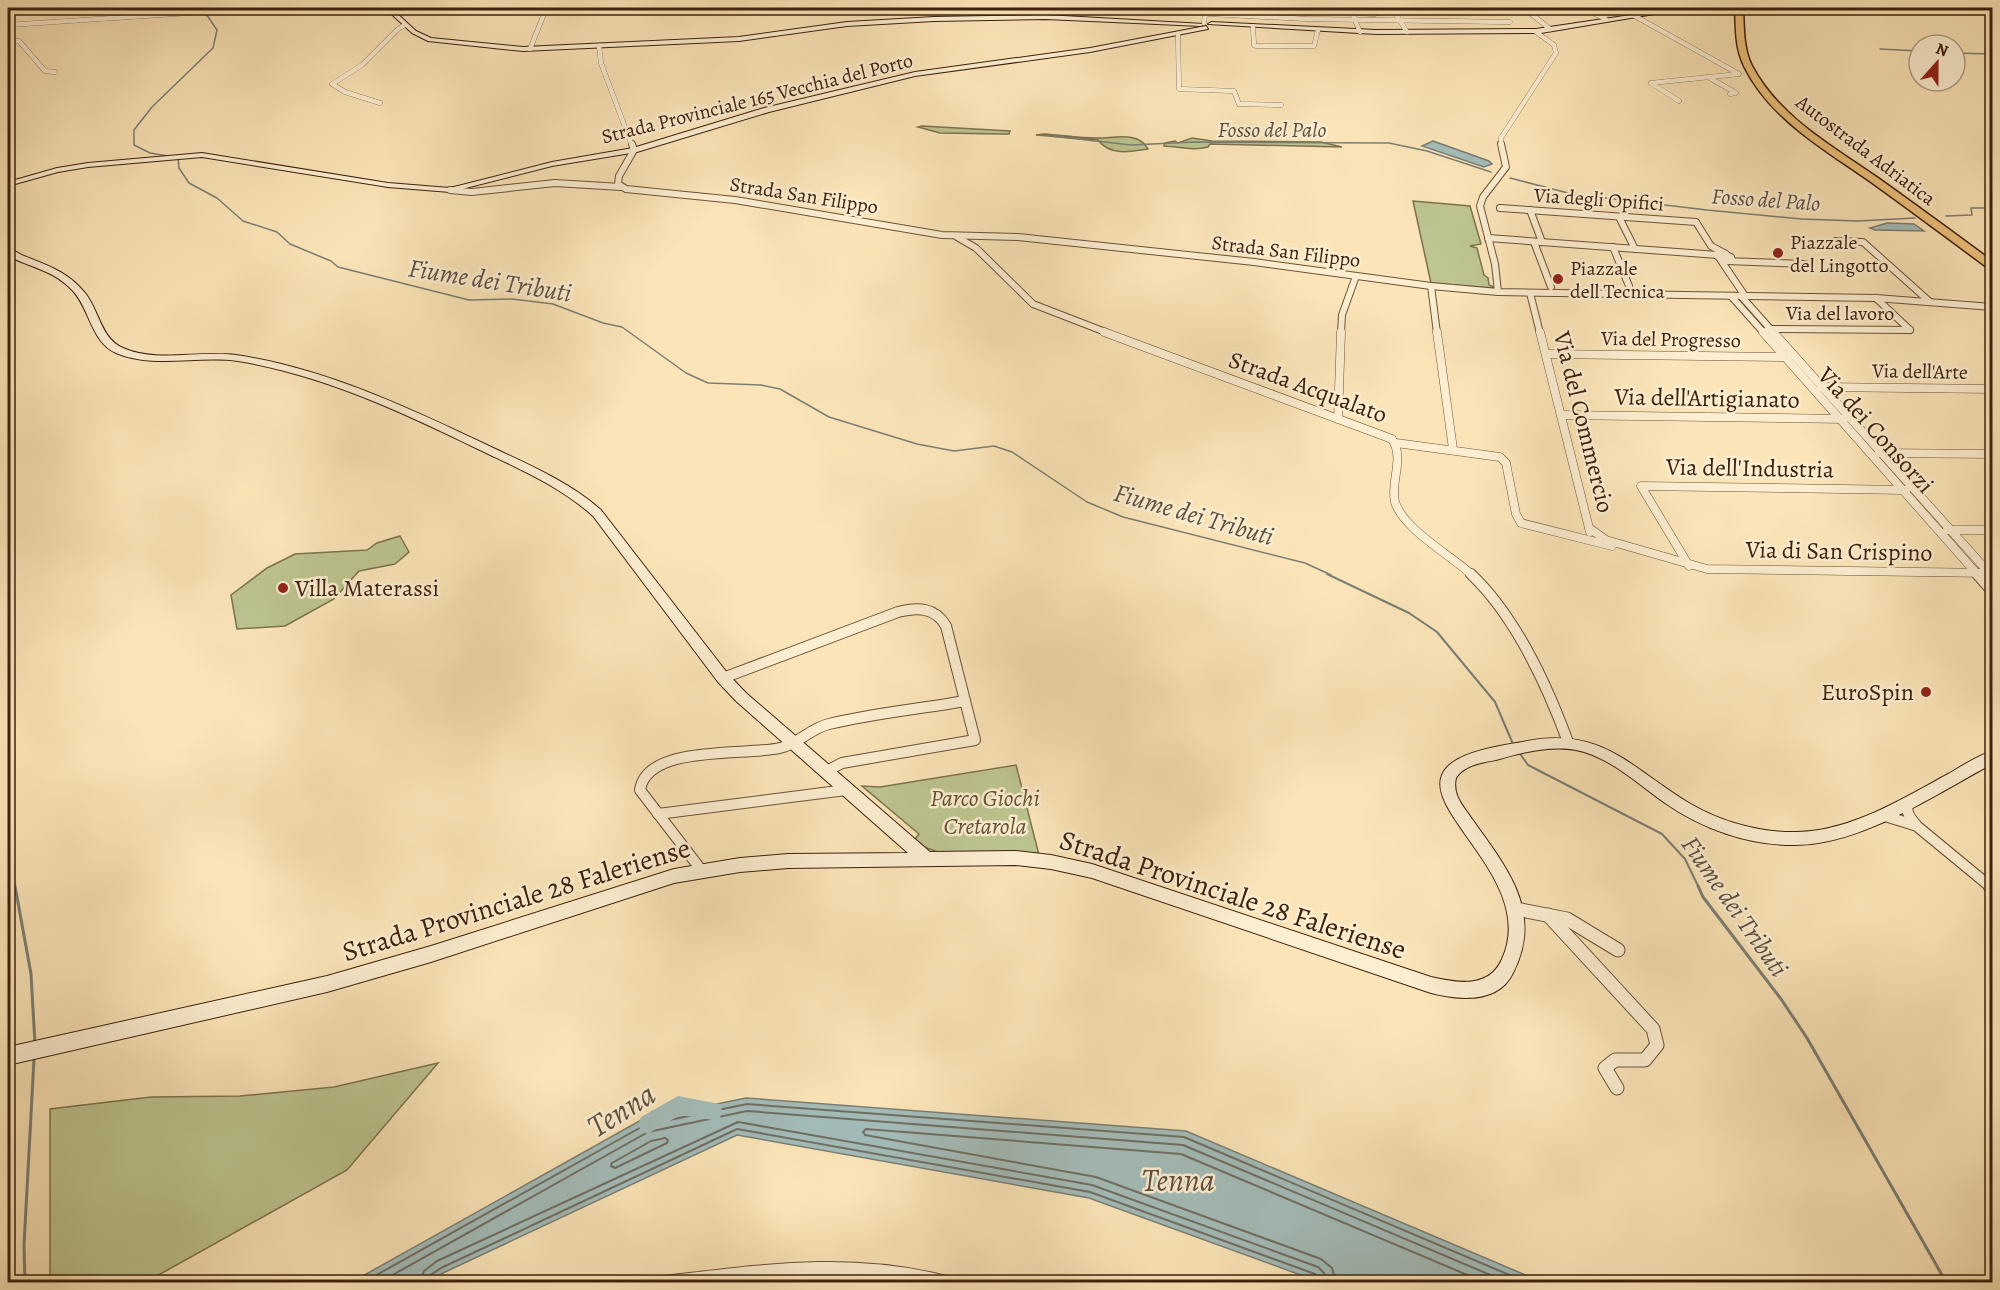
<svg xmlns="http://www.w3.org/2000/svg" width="2000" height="1290" font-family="Alegreya,serif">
<rect width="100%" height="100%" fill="#fbe5b8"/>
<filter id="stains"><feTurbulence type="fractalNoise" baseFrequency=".00333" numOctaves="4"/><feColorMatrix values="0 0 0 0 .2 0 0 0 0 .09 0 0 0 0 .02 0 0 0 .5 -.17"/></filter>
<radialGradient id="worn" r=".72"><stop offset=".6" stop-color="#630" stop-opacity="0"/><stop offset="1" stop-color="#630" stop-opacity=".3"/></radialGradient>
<!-- green -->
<g fill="#bdc590" stroke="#7e724e" stroke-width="1.5">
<path d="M1308,8H1391L1393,12L1309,13Z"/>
<path d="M922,126L1010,131L1009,134H1002L940,133L918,127Z"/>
<path d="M1044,134C1061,135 1079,138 1096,138C1112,139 1138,130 1148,149C1130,152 1110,156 1098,140L1036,135Z"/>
<path d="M1192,138L1212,141L1321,142L1342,147L1210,144L1208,147C1194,151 1180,147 1164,146L1165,143L1175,141L1178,143Z"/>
<path d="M1413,201L1470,206L1481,244L1470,246L1477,248L1484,275L1488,278L1489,285L1494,287L1493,288L1431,283Z"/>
<path d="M400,536L409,552L395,564L359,571L334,599L285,626L237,629L231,595L267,568L295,554L367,550L377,543Z"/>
<path d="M1016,765L1039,855L941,853L924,847L915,839L919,834L862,786L880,787Z"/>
<path d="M438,1063L347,1170L146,1282H50V1109L151,1097L240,1096L334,1087Z"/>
</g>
<!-- water -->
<g fill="#a3bcb9" stroke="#7b7e74" stroke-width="1.5">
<path d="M1433,141L1489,161L1492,164L1484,167L1422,146Z"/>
<path d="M1887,223L1914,224L1924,231L1875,230L1870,228Z"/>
<path d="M746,1098L1186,1131L1542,1282H1320L1089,1198L737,1135L443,1273L430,1282H352L643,1119Z"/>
</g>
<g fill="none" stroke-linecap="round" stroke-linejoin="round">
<!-- shore -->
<g stroke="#706e63" stroke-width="2">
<path d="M665,1138L668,1140L667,1143L615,1168L611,1166L612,1163L651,1141Z"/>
<path d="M364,1282L645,1125L747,1104L1184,1137L1526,1282"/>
<path d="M380,1282L648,1132L747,1111L1183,1145L1507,1282"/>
<path d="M420,1282L424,1271L437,1261L738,1122L1092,1185L1318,1267L1324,1273L1327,1282"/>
<path d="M427,1282L429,1276L441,1268L737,1129L1090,1192L1315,1274L1319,1282"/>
<path d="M1336,1282L1332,1268L1321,1259L1096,1177L865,1135L863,1132L866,1129L1181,1154L1484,1282"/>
</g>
<!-- stream-far2 -->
<g stroke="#7b7e74" stroke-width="1.5">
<path d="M1880,49L1919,51"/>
<path d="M1955,53L1992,54"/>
<path d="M1051,136L1131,145L1194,142L1389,143L1427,151L1491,172"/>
<path d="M173,157L150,153L134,145V130L152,107L213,48L217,30L202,8"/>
<path d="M178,158L179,168L189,183L217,198L243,221L277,232L290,244L331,261L338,267L469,300L512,299L553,304L603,323L622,327L686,373L708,383L761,385L780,389L829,417L917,444L954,451L994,446L1012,452L1087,502L1123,517L1305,563L1331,575"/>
<path d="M1510,178L1572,194L1707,210L1801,219L1858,221L1915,218"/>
<path d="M1946,216L1972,215L1971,208H1992"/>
</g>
<!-- stream-far1 -->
<g stroke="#7b7e74" stroke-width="2">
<path d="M1327,574L1409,613L1437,632L1495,702L1513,744"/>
<path d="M1518,751L1528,765L1662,834L1685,859L1699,888"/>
<path d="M8,858L15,888"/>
</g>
<!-- stream -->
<g stroke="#7b7e74" stroke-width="3">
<path d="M15,886L31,974L35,1044"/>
<path d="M1698,886L1703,897L1781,999L1807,1038L1946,1282"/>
<path d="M25,1282L24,1245L34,1059"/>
</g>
<!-- river -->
<path fill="#a3bcb9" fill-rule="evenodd" d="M678,1096L720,1104L722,1111L720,1118L713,1120L680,1115L648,1134L641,1131L638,1124L641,1117Z"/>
<!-- street-far4 casing -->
<g stroke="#6d5138" stroke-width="5">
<g id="street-far4">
<path d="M1392,8L1407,32"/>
<path d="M1524,8L1550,29"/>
<path d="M1581,8L1606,19"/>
<path d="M1598,8L1608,14L1602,16"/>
<path d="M1633,15L1739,74L1651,83L1679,101"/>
<path d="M1204,23L1205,15L1210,14L1307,19L1510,22"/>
<path d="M8,25L189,13L223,8"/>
<path d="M1253,27L1254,45L1256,46H1314L1318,30"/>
<path d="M1360,32L1352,13L1375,14"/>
<path d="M1178,34L1179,89L1234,91L1239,104L1281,105"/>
<path d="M8,40L19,41L45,71L55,72"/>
<path d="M599,46L601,63L632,146"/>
<path d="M530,49L544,14"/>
<path d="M1710,78L1736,93L1730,94"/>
<path d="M380,103L345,92L332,84L362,65L398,29L405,25"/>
<path d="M1501,146V138L1556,53L1554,45L1536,32"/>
</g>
</g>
<!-- street-far3 casing -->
<g stroke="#6d5138" stroke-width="8">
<g id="street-far3">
<path d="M632,144L634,150L619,176L618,184L626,189L735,200L942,235L1018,237L1254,262L1431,286L1498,292L1876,298L1992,307"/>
<path d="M450,190L472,192L555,183L621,187"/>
<path d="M1500,208L1696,222L1711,246L1726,254"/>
<path d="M1530,210L1542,242"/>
<path d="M1619,217L1635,249"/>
<path d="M957,237L976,248L1033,304L1108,333"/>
<path d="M1488,238L1718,255"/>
<path d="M1835,241L1863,242L1930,302"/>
<path d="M1534,242L1551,287"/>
<path d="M1613,247L1629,286"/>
<path d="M1720,259L1745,296"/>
<path d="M1732,260L1731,257L1723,254L1717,256L1726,261L1805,264"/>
<path d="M1431,286L1437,333"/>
<path d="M1498,292L1495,264L1480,206L1483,197L1506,167L1501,144"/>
<path d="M1530,293L1540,333"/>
<path d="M1731,296L1764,333"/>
<path d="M1741,296L1774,333"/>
<path d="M1876,298L1910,330"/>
<path d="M1768,329L1910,330"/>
<path d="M1341,333L1342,315L1356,276"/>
</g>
</g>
<!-- street-far2 casing -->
<g stroke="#6d5138" stroke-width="9">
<g id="street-far2">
<path d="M1104,332L1392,439C1405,459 1390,481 1395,502C1403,529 1452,556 1472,575"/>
<path d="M1437,332L1453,449"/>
<path d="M1540,332L1590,532"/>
<path d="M1763,332L1978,575"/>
<path d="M1773,332L1991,575"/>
<path d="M1546,354L1787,357"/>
<path d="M1821,387L1992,389"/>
<path d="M1561,415L1844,419"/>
<path d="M1338,419L1341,332"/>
<path d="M1396,443L1500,457L1506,463L1516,514L1521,523L1612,546"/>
<path d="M1879,453L1992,454"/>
<path d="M1589,528L1606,540L1707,569L1990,573"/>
<path d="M1947,530H1992"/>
<path d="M1689,566L1641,486L1906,490"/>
</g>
</g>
<!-- street-far1 casing -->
<g stroke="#6d5138" stroke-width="12">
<g id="street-far1">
<path d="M1471,574C1515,616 1547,685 1568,742"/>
<path d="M1977,574L1992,591"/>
<path d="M723,678L898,612C917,607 935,607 946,626L975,740L842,763L825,772"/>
<path d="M1908,802C1905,813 1911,819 1918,827L1992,888"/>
<path d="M658,814L846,790"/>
<path d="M1885,816L1914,825"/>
<path d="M702,871L640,790C647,744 745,756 780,748C798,744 811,728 829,724C874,713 920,709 965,701"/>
</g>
</g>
<!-- street casing -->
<g stroke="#6d5138" stroke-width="15">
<g id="street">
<path d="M1990,886L1992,888"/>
<path d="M1516,909L1567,919L1618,950"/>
<path d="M1548,915L1653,1029L1657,1045L1645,1060H1615L1605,1068L1617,1088"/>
<path d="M669,1282C765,1271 849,1258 944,1282"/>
</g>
</g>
<!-- secondary casing -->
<g stroke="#3e200d" stroke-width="2">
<g id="secondary">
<path d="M385,8H391L416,31L431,38L523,47L739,37L847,22L934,17L1046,15L1204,24L1201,26L1046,19L934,21L847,26L739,41L523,51L428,41L412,33Z"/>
<path d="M1678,8H1690L1541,33L1376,34L1208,24L1211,22L1376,30L1536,29Z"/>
<path d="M1206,26L1208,29L1090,52L915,76L769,112L637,152L552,166L450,192L388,187L202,157L88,167L58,172L8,186V182L57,168L88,163L202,153L388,183L450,188L552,162L633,148L764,108L915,72L1090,48Z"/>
<path d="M8,248C14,250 19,254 24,256C49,266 68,272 85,293C99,310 101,339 123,348C157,363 199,350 236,355C324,368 407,407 487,445C527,464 568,481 601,510L728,674L746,693L930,852L1015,851L1051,855L1092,864L1431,977C1457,983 1489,989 1502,959C1537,883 1425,815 1442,775C1451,752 1500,746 1522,742C1601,725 1628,766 1689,803C1721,822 1760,833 1797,832C1851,831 1902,799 1948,774C1962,766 1977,756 1992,751V764C1934,795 1860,846 1793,845C1748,845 1702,829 1665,803C1638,784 1610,757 1576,750C1549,745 1521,753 1496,760C1481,763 1464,765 1456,778C1452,795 1463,806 1472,819C1507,868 1544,912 1513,973C1498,1004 1459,1000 1431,993L1092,878L1051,869L1015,865L788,868L740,872L674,883L431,962L327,992L8,1065V1047L327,976L431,946L674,869L740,858L788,854L908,853L736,701L718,682L593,516C560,486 519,469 480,450C402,412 323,375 238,361C198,355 154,369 116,353C91,342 90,309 73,291C55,271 33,268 10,257L8,255Z"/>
</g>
</g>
<!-- highway casing -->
<g stroke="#3e200d" stroke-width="3">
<path id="highway" d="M1735,8H1743C1744,27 1743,48 1752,66C1779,117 1832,146 1878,178C1916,205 1954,233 1992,261V269L1988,268C1949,239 1910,210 1871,182C1824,149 1770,119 1744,66C1735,48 1736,27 1735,8Z"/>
</g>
<!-- street-far4 -->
<use href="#street-far4" stroke="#fceed1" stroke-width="4.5"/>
<!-- street-far3 -->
<use href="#street-far3" stroke="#fceed1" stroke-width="6"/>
<!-- street-far2 -->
<use href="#street-far2" stroke="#fceed1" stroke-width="8"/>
<!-- street-far1 -->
<use href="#street-far1" stroke="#fceed1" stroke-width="10"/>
<!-- street -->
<use href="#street" stroke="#fceed1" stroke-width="13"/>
<!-- secondary -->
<use href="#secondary" fill="#fceed1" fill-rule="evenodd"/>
<!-- highway -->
<use href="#highway" fill="#eec27c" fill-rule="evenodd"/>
</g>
<!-- markers -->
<g fill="#8f2418" stroke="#fceed1" stroke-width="2">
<circle cx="1778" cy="253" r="6"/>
<circle cx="1558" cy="279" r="6"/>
<circle cx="283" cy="588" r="6"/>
<circle cx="1926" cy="692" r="6"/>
</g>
<g text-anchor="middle" stroke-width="5" stroke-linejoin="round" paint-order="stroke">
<!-- far-street labels -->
<g font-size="20" fill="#3e200d" stroke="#fceed1">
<text transform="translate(757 98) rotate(-14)" y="7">Strada Provinciale 165 Vecchia del Porto</text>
<text transform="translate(1866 150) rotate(37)" y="7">Autostrada Adriatica</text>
<text transform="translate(804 195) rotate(9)" y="7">Strada San Filippo</text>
<text transform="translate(1599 199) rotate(4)" y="7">Via degli Opifici</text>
<text transform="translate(1286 251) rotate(7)" y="7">Strada San Filippo</text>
<text x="1840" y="320">Via del lavoro</text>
<text transform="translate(1671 339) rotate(1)" y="7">Via del Progresso</text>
<text transform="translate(1920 371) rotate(1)" y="7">Via dell'Arte</text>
</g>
<!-- far-poi labels -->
<g font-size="20" fill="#3e200d" stroke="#fceed1" text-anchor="start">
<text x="1790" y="249">Piazzale<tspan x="1790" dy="23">del Lingotto</tspan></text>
<text x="1570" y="275">Piazzale<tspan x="1570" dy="23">dell Tecnica</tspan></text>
</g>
<!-- far-water labels -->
<g font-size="22" font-style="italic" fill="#5c4f41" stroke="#fceed1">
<text x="1272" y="137">Fosso del Palo</text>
<text transform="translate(1766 199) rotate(4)" y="8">Fosso del Palo</text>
</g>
<!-- street labels -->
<g font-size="24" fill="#3e200d" stroke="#fceed1">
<text transform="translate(1308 387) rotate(20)" y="8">Strada Acqualato</text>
<text transform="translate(1707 398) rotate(1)" y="8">Via dell'Artigianato</text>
<text transform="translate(1584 422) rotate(76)" y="8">Via del Commercio</text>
<text transform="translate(1876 430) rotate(48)" y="8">Via dei Consorzi</text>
<text transform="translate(1750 468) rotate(1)" y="8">Via dell'Industria</text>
<text transform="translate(1839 551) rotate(1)" y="8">Via di San Crispino</text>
</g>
<!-- poi labels -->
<g font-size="24" fill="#3e200d" stroke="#fceed1" text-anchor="start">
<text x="295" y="596">Villa Materassi</text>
<text x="1914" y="700" text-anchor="end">EuroSpin</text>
</g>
<!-- park labels -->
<g font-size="24" font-style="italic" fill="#645234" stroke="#fceed1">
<text x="985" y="806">Parco Giochi<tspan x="985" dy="28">Cretarola</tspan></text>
</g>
<!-- water labels -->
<g font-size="26" font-style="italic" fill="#5c4f41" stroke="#fceed1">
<text transform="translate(490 280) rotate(9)" y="9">Fiume dei Tributi</text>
<text transform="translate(1194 514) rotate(16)" y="9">Fiume dei Tributi</text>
<text transform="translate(1735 906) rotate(55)" y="9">Fiume dei Tributi</text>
</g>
<!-- near-street labels -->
<g font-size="28" fill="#3e200d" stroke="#fceed1">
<text transform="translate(1233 894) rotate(18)" y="10">Strada Provinciale 28 Faleriense</text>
<text transform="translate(516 899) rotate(-17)" y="10">Strada Provinciale 28 Faleriense</text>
</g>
<!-- near-water labels -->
<g font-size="32" font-style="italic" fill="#5c4f41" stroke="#fceed1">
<text transform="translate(621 1110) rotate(-32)" y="11">Tenna</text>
<text x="1178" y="1191">Tenna</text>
</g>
</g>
<!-- margin -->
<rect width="2000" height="1290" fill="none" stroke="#fbe5b8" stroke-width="30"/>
<rect x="9" y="9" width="1982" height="1272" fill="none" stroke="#3e200d" stroke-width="3"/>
<rect x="15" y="15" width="1970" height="1260" fill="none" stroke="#3e200d" stroke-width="1.5"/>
<!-- north arrow -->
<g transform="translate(1937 63) rotate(21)"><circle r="28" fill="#fceed1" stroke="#b09c83" stroke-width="1.5"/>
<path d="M0-4.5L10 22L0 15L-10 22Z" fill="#8f2418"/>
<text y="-9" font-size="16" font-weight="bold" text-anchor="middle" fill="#3e200d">N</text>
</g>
<rect width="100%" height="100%" filter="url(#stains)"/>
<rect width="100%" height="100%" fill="url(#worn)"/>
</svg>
